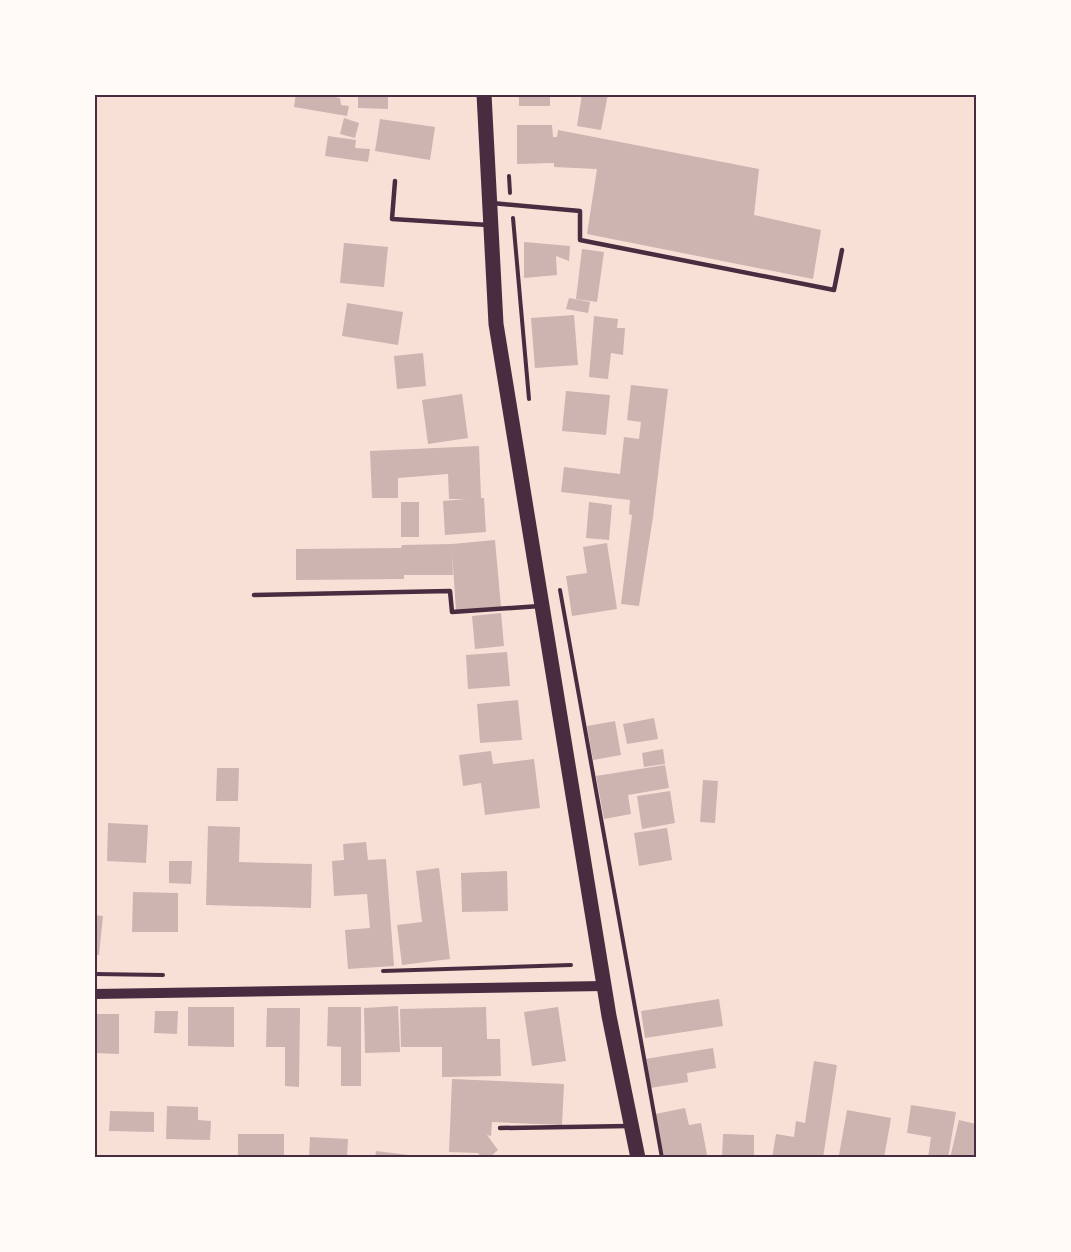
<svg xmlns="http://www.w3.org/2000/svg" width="1071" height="1252" font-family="Figtree,sans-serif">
<rect width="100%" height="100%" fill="#f7e1d7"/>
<!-- building -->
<g fill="#ccb4b1">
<path d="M296,94H319L340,98L341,105L349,106L347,116L294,107Z"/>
<path d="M358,94H388V109L358,108Z"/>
<rect x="519" y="94" width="31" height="12"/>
<path d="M582,94H608L601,130L577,126Z"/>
<path d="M344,118L359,123L355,138L340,134Z"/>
<path d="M380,119L435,127L430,160L375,151Z"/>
<path d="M517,125H552L553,137H557L558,130L759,169L754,215L821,230L813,279L587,234L597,169L554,167V163L517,164Z"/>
<path d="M328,136L356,140L355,148L370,149L368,162L325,156Z"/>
<path d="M524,242L570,246L569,261L556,256L557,275L524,278Z"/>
<path d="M344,243L388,247L384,287L340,283Z"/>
<path d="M582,249L604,252L597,302L576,299Z"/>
<path d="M569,298L590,302L588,313L566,309Z"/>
<path d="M347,303L403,312L398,345L342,336Z"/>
<path d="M574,315L578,365L535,368L531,318Z"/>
<path d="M594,316L618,319L617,328H625L623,355L611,353L608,379L589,377Z"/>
<path d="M423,353L426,386L397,389L394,356Z"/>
<path d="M631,385L668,389L653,517L639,606L621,604L632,515L629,514L630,500L561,492L564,467L620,474L624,437L639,439L641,422L627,420Z"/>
<path d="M566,391L610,395L606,435L562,431Z"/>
<path d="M462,394L468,438L428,444L422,400Z"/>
<path d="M479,446L481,498H484L486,532L445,535L443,501L466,499H449L448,474L398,478V498H372L370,451Z"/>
<rect x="401" y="502" width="18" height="35"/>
<path d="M589,502L612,505L609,540L586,538Z"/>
<path d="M495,540L501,607L456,611L452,551L453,575H404V579L296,580V549L401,548L402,545L452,544Z"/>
<path d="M607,543L617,609L572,616L566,576L587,573L583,547Z"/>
<path d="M501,613L504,646L475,649L472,616Z"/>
<path d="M507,652L510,686L468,689L466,655Z"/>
<path d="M518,700L522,740L480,743L477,704Z"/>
<path d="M654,718L658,739L627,744L623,724Z"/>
<path d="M615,721L621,755L593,760L587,726Z"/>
<path d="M663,749L665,764L644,767L642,753Z"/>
<path d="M491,751L493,764L534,759L540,808L485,815L481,783L463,786L459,755Z"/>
<path d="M665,765L669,788L628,795L631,814L604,819L596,776Z"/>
<path d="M217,768H239L238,801H216Z"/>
<path d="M703,780L718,781L715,823L700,822Z"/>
<path d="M670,791L675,823L642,829L637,796Z"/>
<path d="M108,823L148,825L146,863L107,861Z"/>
<path d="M208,826L240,827L239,862L312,864L311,908L206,905Z"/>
<path d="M667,828L672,860L639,866L634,833Z"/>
<path d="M366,842L368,860L386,859L394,966L348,969L345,930L370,928L367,894L334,896L332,861L344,860L343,844Z"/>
<path d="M169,861H192L191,884L169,883Z"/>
<path d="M439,868L450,959L402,965L397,925L422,922L416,871Z"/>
<path d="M507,871L508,911L462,912L461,873Z"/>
<path d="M133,892L178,893V932H132Z"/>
<path d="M94,915L103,916L99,955H94Z"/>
<path d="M719,999L723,1026L645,1038L641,1011Z"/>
<path d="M398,1006L400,1052L365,1053L364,1008Z"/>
<path d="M188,1007H234V1047L188,1046Z"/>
<path d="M328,1007H361V1086H341V1047L327,1046Z"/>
<path d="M486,1007L487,1039H500L501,1076L442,1077V1047H401L400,1009Z"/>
<path d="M558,1007L566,1061L532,1066L524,1012Z"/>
<path d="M267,1008H300L299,1087L285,1086V1047H266Z"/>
<path d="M155,1011H178L177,1034L154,1033Z"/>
<path d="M94,1014H119V1054L94,1053Z"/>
<path d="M713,1048L716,1068L687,1073L688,1082L650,1088L645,1059Z"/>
<path d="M814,1061L837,1065L823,1158H772L776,1134L794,1137L796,1121L805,1123Z"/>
<path d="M452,1079L564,1084L562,1125L492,1122L491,1136L487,1135L498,1150L489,1158H482L478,1153L449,1152Z"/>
<path d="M911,1105L956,1112L948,1158H928L931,1137L907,1133Z"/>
<path d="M167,1106L198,1107V1120L211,1121L210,1140L166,1139Z"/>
<path d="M685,1108L689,1125L701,1123L707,1155L695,1158H663L655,1114Z"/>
<path d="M847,1110L891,1118L884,1158H855L839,1155Z"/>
<path d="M110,1111L154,1112V1132L109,1131Z"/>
<path d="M959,1120L976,1124V1158H950Z"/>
<rect x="238" y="1134" width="46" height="24"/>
<path d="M723,1134L754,1135V1158H722Z"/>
<path d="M310,1137L348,1139L347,1158H309Z"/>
<path d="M376,1151L417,1156V1158H375Z"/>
</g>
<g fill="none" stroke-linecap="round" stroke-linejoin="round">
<!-- path -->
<g stroke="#4a2c40" stroke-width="4">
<path d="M509,176L510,193"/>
<path d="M513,218L529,399"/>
<path d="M560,590L662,1158"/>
<path d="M383,971L571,965"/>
<path d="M94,974L163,975"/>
</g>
<!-- service -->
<g stroke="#4a2c40" stroke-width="4.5">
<path d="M395,181L392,219L488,225"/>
<path d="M492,203L580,211V240L834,290L842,250"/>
<path d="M254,595L450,591L452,612L540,606"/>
<path d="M500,1128L629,1126"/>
</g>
<!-- tertiary -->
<path stroke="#4a2c40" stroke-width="10" d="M94,994L605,986"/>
<!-- primary -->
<path stroke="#4a2c40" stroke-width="15" d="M484,94L496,324L609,1016L638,1158"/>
</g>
<!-- border -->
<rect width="1071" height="1252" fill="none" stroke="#fffaf5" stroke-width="192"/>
<rect x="96" y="96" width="879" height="1060" fill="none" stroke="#4a2c40" stroke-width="2"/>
</svg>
